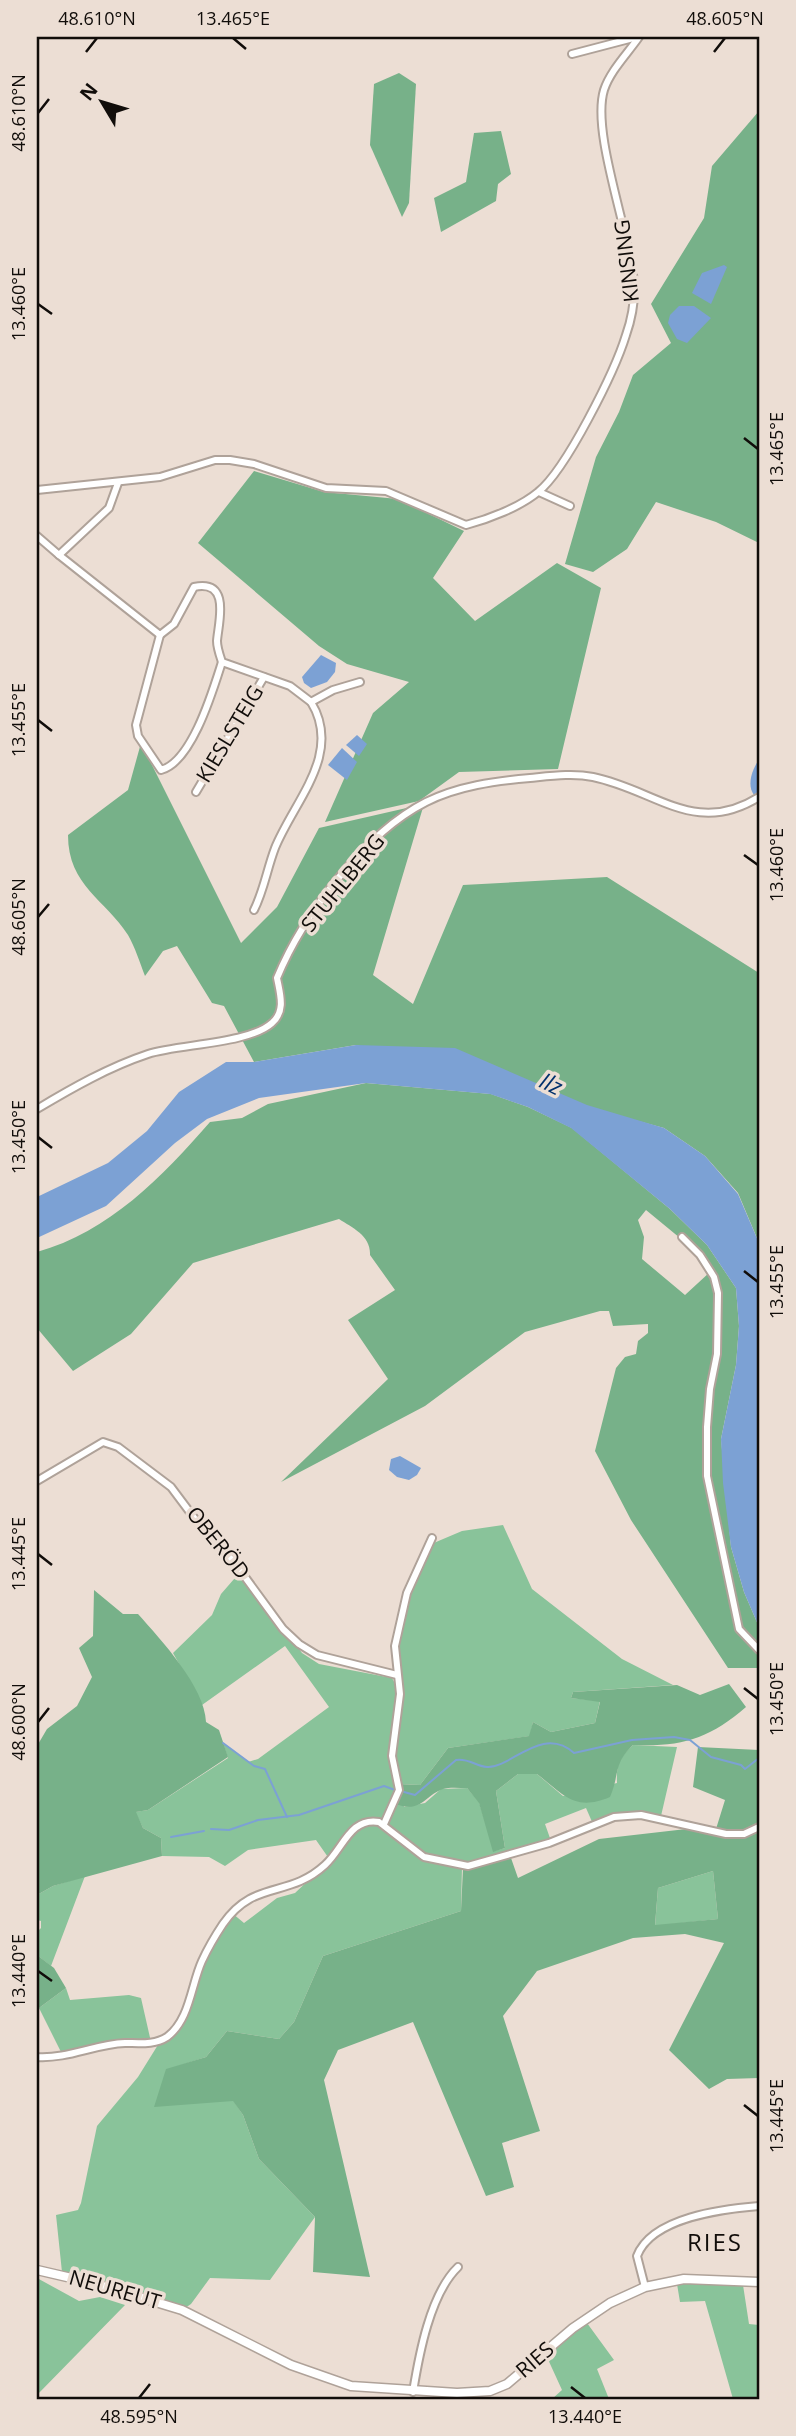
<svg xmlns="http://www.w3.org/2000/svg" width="796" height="2436" font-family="'Open Sans',sans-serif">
<rect width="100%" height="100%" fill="#ecded4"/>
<!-- green -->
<g fill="#89c39a">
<path d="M503,1525L532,1589L622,1659L673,1685L573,1692L571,1698L600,1701L595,1723L551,1732L533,1722L530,1736L448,1748L420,1785L399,1784L404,1807L425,1803L441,1789L467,1788L479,1802L494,1851L505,1848L496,1791L518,1774H537L563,1796L617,1783C616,1764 620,1757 633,1745L677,1747L661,1816H625L593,1824L586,1808L545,1824L551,1841L462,1867L461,1911L323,1956L294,2022L279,2039L227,2031L206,2057L166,2070L233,2100L243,2115L259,2159L315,2217L270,2280L210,2278L191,2304L182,2310L62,2272L56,2215L78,2210L81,2203L97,2126L138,2077L161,2040L181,2020L202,1961L232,1913L244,1923L277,1898L295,1893L330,1860L316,1840L248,1850L225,1866L209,1857L162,1856L161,1838L143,1828L135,1812L148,1810L228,1758L223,1743L248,1762L258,1759L329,1707L285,1646L202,1705L173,1653L212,1615L221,1594L241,1571L302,1653L319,1664L392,1678L399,1691L395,1646L407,1593L429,1545L462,1531Z"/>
<path d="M713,1871L718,1919L655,1926L658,1888Z"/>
<path d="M85,1876L51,1966L37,1955V1932L41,1928V1921L37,1920V1895L53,1886Z"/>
<path d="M66,1988L70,2000L129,1995L141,1998L151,2042L63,2056L39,2008Z"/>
<path d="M37,2278L79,2301L100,2297L125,2305L37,2395Z"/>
<path d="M680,2282L743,2285L749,2324L759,2325V2399H733L705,2301L680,2302L677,2284Z"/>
<path d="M587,2323L614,2360L597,2369L609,2399H552L562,2390L546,2355Z"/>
</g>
<!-- forest -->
<g fill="#77b189" fill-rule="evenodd">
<path d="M399,73L416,84L409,203L402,217L370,145L374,84Z"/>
<path d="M759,111V543L716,522L656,502L627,549L593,572L565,564L596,457L619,412L633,375L671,343L651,304L704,218L712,166Z"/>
<path d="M501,131L511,174L498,184L496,201L441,232L434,198L466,182L474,133Z"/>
<path d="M254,471L324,492L398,499L464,531L433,578L475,621L557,563L601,588L558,769L459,772L419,801L325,822L373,713L409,682L347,664L319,646L198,543Z"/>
<path d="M141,743L241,943L277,907L319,828L424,804L373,975L413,1004L463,885L607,877L759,973V1243L738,1193L705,1156L664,1128L356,1045L254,1062L224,1006L212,1003L177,946L163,951L145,976C140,963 135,947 128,935C106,900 68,886 68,835L128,790Z"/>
<path d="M366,1083L491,1094L528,1107L572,1128L670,1209L707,1245L736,1288L739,1326L736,1365L721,1439L731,1547L744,1592L759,1627V1668H728L631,1520L595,1451L616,1368L625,1357L636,1354L638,1341L648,1333V1324L613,1326L609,1311H600L525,1332L425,1406L281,1482L388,1379L348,1320L395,1290L370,1255C371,1236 353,1228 339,1219L193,1263L131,1334L73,1371L37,1328V1252C109,1232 162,1177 210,1122L242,1118L268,1104ZM646,1210L680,1238L710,1272L685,1295L642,1259L644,1237L638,1220Z"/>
<path d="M94,1590L123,1614H138C161,1640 205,1687 206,1722L219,1730L228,1757L148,1810L136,1812L143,1828L161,1838L162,1856L53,1886L37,1895V1746L47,1729L77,1706L92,1677L79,1648L93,1636Z"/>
<path d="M729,1684L746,1707C709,1739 682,1747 633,1745C613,1764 620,1774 610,1797C575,1812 564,1795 537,1774H518L496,1791L505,1848L493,1852L479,1803L467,1788C459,1788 449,1787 443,1789C425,1795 421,1814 396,1804L398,1784L420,1785L448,1748L529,1736L533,1722L551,1732L595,1723L600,1702L571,1698L573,1692L677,1685L700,1695Z"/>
<path d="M698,1747L759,1750V2078L727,2079L709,2089L669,2050L724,1943L685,1934L633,1938L537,1971L503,2016L540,2131L502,2143L514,2187L486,2196L413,2022L338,2050L324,2080L370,2277L313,2272L315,2217L259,2159L243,2115L233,2101L154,2107L166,2069L206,2057L227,2031L279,2039L294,2022L323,1956L461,1911L463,1868L511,1858L518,1878L599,1839L695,1828L716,1829L725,1800L693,1787ZM713,1871L718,1919L655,1925L658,1888Z"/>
<path d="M37,1955L54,1968L66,1988L39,2008Z"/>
</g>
<!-- water -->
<g fill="#7ca1d4">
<path d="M724,265L727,267L711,304L692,293L702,273Z"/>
<path d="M679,306H694L711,318L687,343L677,339L668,323L670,315Z"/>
<path d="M321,655L336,663L335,672L327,682L311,688L304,683L302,677Z"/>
<path d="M357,735L367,744L359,756L346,745Z"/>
<path d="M342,748L357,762L347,780L328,765Z"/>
<path d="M759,759V791L754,795C746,784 753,769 759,759Z"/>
<path d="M356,1045L455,1048L587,1105L664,1128L705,1156L738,1194L759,1243V1627L744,1592L731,1547L723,1483L721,1439L736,1365L739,1326L736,1288L707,1245L670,1209L571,1128L528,1107L490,1094L366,1083L259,1098L207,1119L175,1143L106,1206L37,1238V1197L108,1163L147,1131L179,1092L226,1062H254Z"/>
<path d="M400,1456L421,1468L417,1475L409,1480L397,1477L389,1470L391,1459Z"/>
</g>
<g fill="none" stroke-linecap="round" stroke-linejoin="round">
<!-- stream -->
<g stroke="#7ca1d4" stroke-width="2">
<path d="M223,1743L254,1766L265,1769L287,1817"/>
<path d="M404,1792L415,1795L456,1760C469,1758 475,1766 487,1767C510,1769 542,1724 574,1753L632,1740L674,1737L690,1740L711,1757L741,1765L745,1769L759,1758"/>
<path d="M211,1829L229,1830L258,1820L299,1815L384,1786L395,1790"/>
<path d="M171,1837L204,1831"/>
</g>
<!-- minor casing -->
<g stroke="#afa299" stroke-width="10">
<g id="minor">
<path d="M572,54L637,37"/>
<path d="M37,490L160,477L215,460H230L254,464L326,488L386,491L466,525C489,519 520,507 538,492C566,470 615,371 626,335C632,318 635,301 634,283C630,232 591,133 604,90C610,71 628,53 639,37"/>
<path d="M539,492L570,506"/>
<path d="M37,536L59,555L109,508L118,483"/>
<path d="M59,555L160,635L174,624L194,587C232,579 218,624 217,641C217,648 220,656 222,662L290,686L311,702L333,690L360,682"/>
<path d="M160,635L136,725L138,736L161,770C192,762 213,690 222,662"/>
<path d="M196,792L264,677"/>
<path d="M254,910C264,890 267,869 275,848C294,801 343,754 311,702"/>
<path d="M37,1109C72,1088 109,1067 148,1054C179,1044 249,1044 272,1023C286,1011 280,994 277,978C303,915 365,833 426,802C458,786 495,781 530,778C551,776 573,773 593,777C656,790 695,837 759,797"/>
<path d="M682,1237L700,1255L714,1277L718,1293L717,1354L710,1389L707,1427V1476L739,1629L759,1650"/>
<path d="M37,1481L103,1442L118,1447L171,1487L201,1527L234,1562L283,1629L299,1644L317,1655L397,1675"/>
<path d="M384,1824L399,1790L392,1756L400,1694L395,1646L407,1593L432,1538"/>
<path d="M37,2057C68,2059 95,2044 125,2043C139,2043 155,2045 167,2037C190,2020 191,1985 202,1961C208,1948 215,1936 223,1924C254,1879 288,1899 325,1865C343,1849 350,1817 379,1822L424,1857L468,1866L549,1843L614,1817L641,1815L726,1834H744L759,1827"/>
<path d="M645,2287L637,2256C652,2217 723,2209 759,2206"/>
<path d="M413,2392C419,2355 430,2294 458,2267"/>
</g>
</g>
<!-- tertiary casing -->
<g stroke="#afa299" stroke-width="11">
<path id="tertiary" d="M37,2270L93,2283L182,2310L291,2365L351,2386L457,2393L490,2391L507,2384L573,2328L610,2303L645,2287L684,2279L759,2282"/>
</g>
<!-- minor -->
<use href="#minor" stroke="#fff" stroke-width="6"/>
<!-- tertiary -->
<use href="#tertiary" stroke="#fff" stroke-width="8"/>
</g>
<!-- ticks -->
<path fill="none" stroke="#110d0a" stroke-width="2.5" d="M233,38L246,49M86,52L97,38M714,52L725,38M38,113L49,99M38,304L52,314M744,438L758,449M38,720L52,731M744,855L758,865M38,917L49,904M38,1137L52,1148M744,1271L758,1282M38,1554L52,1565M744,1688L758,1699M38,1722L49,1708M38,1971L52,1981M744,2105L758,2116M571,2387L585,2398M139,2398L150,2384"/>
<g text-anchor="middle" stroke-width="7" stroke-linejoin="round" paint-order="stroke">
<!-- street labels -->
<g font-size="21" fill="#110d0a" stroke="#ecded4">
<text transform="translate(627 261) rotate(-97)" y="7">KINSING</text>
<text transform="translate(230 734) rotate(-59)" y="7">KIESLSTEIG</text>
<text transform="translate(343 883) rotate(-51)" y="7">STUHLBERG</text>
<text transform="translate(218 1543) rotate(51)" y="7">OBERÖD</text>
<text transform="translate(115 2290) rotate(16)" y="7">NEUREUT</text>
<text transform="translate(535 2360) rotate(-41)" y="7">RIES</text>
</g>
<!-- water labels -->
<g font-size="23" font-style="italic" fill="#00306c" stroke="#ecded4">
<text transform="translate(551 1084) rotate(26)" y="8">Ilz</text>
</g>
<!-- quarter labels -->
<g font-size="24" letter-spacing="2" fill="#110d0a" stroke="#ecded4">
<text x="715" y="2251">RIES</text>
</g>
</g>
<!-- border -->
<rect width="796" height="2436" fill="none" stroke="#ecded4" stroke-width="77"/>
<!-- north arrow -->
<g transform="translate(102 102) rotate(308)" stroke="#ecded4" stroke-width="5" paint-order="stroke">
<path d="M0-5L12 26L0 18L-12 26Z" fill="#110d0a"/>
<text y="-10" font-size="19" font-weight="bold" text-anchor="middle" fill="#110d0a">N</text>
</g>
<rect x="38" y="38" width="720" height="2360" fill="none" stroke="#110d0a" stroke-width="2.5"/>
<g font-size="18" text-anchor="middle" fill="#110d0a">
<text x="97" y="25">48.610°N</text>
<text x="233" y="25">13.465°E</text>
<text x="725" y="25">48.605°N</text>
<text transform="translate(19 113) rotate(-90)" y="6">48.610°N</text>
<text transform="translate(19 304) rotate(-90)" y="6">13.460°E</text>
<text transform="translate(777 449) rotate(-90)" y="6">13.465°E</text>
<text transform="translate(19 720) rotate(-90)" y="6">13.455°E</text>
<text transform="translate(777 865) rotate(-90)" y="6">13.460°E</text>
<text transform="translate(19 917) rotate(-90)" y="6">48.605°N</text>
<text transform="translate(19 1137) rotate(-90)" y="6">13.450°E</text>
<text transform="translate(777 1282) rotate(-90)" y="6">13.455°E</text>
<text transform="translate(19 1554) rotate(-90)" y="6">13.445°E</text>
<text transform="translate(777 1699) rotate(-90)" y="6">13.450°E</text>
<text transform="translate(19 1722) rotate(-90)" y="6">48.600°N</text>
<text transform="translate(19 1971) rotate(-90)" y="6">13.440°E</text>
<text transform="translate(777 2116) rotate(-90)" y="6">13.445°E</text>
<text x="139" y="2423">48.595°N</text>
<text x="585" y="2423">13.440°E</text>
</g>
</svg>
